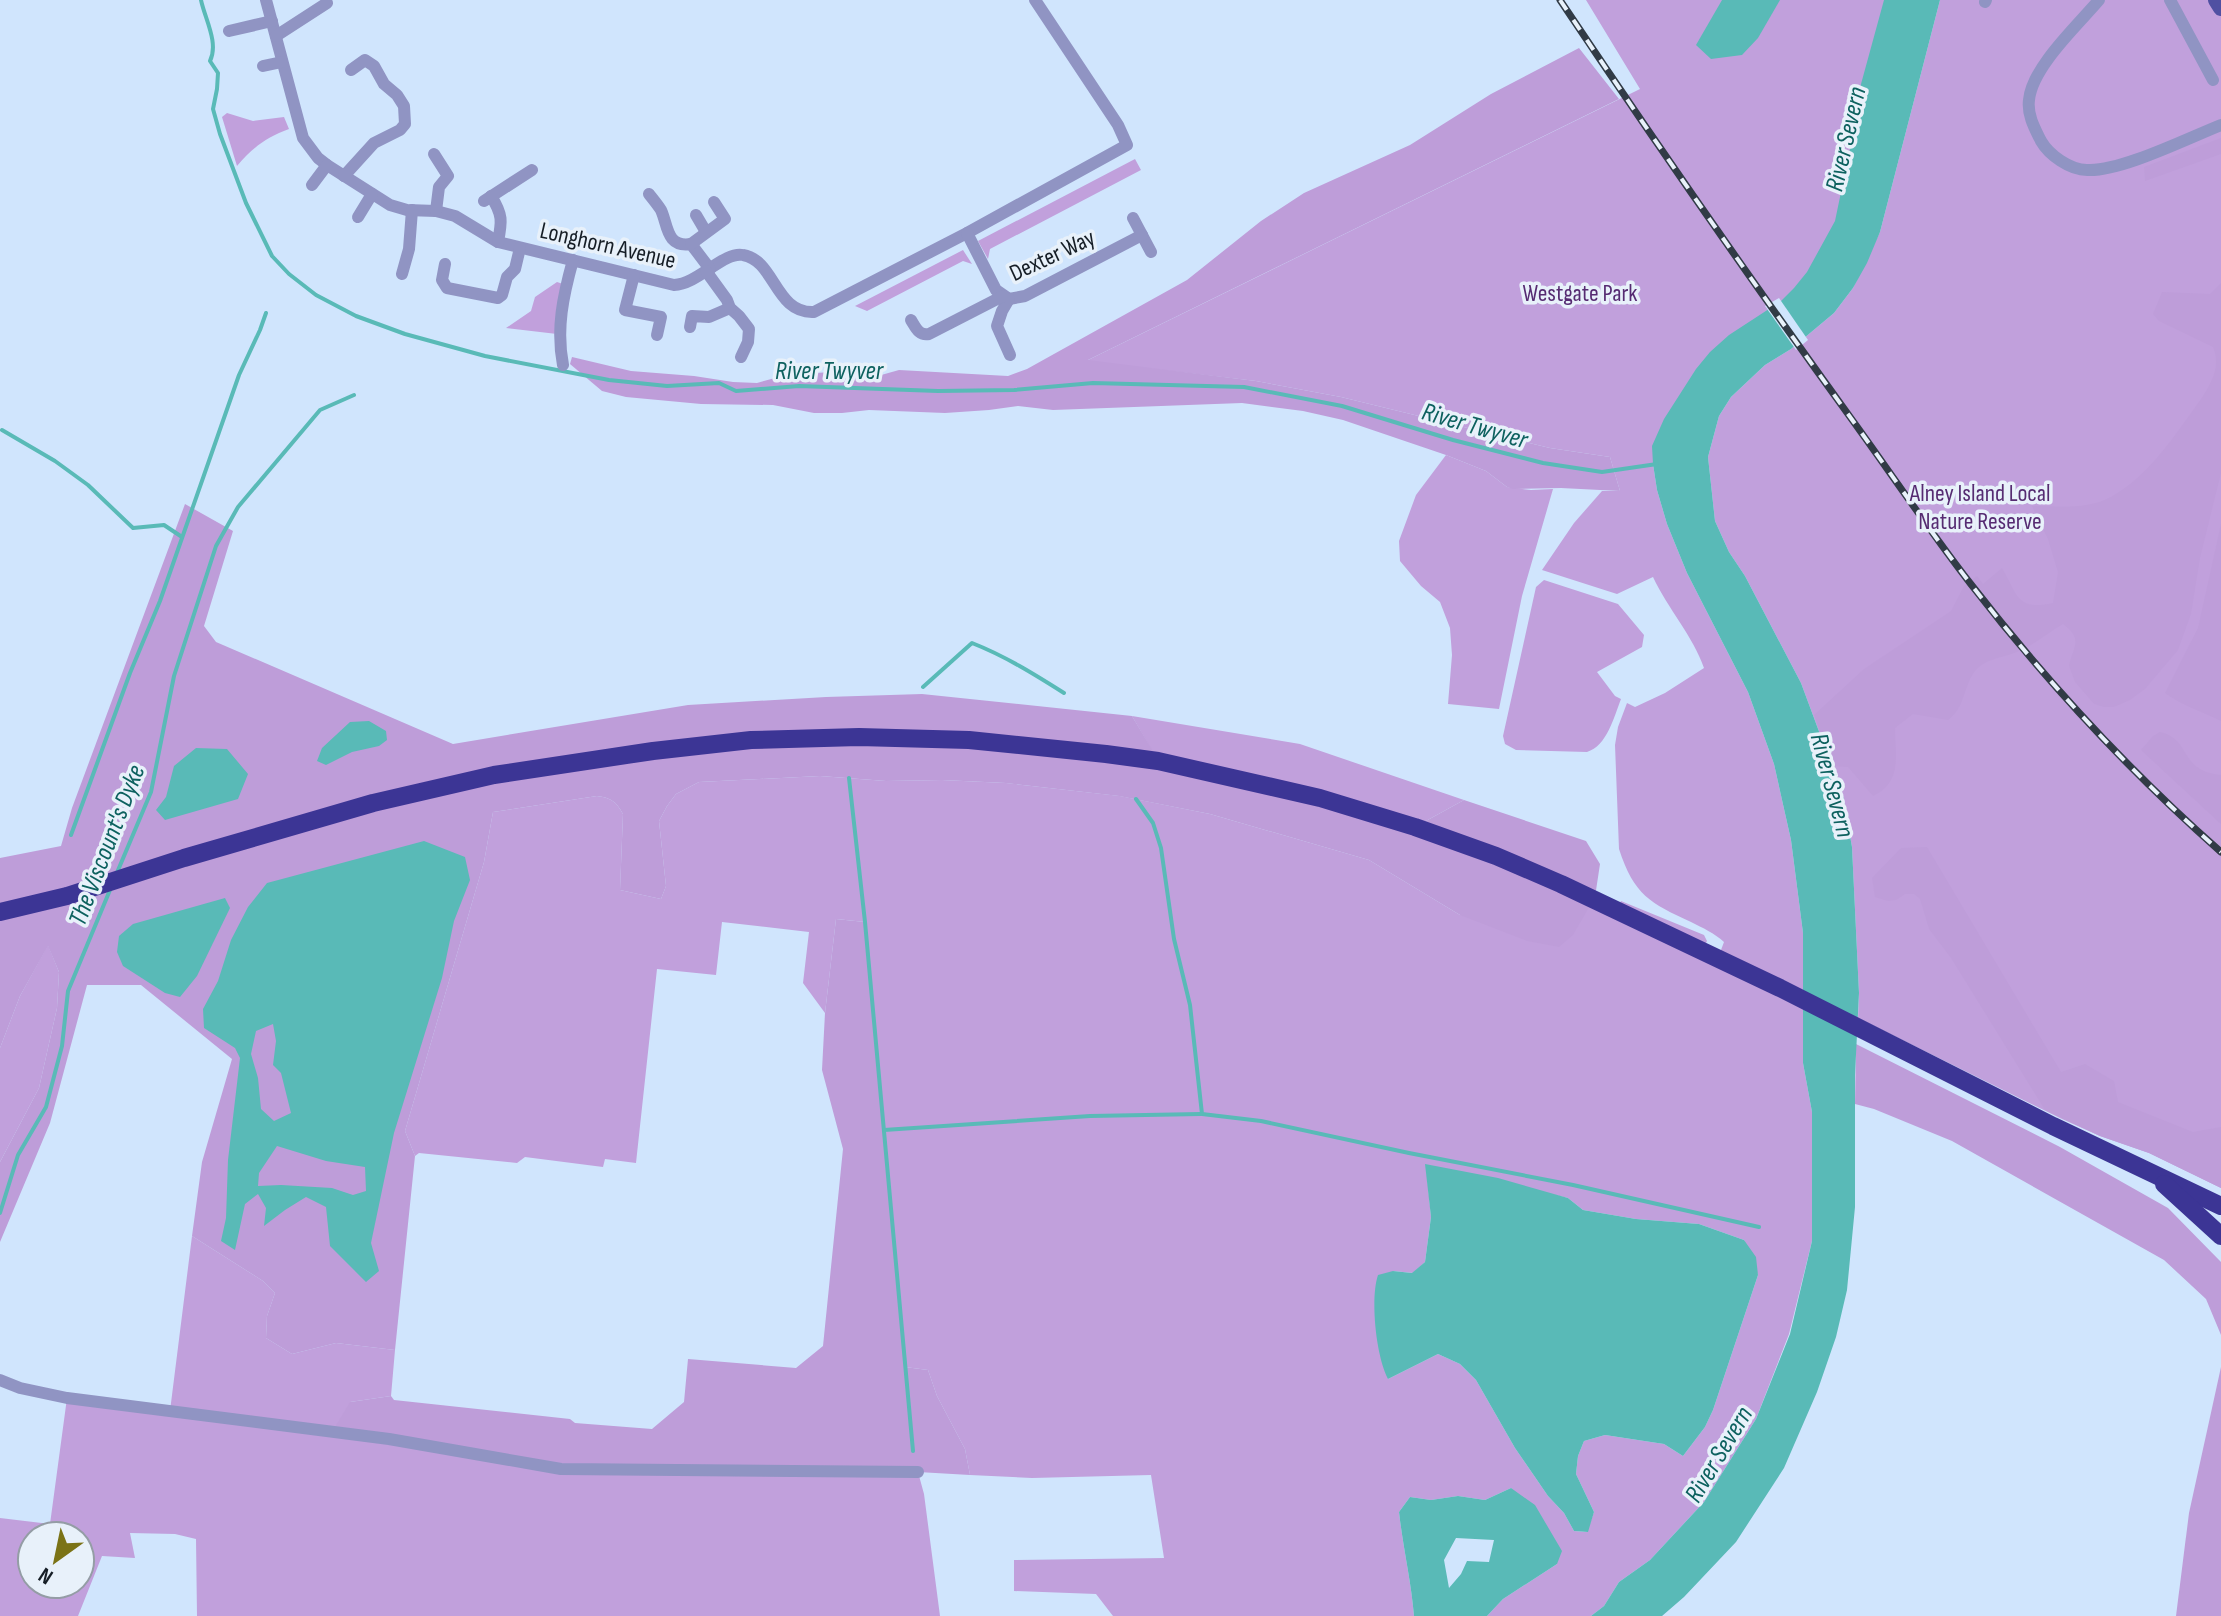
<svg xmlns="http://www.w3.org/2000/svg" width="2221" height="1616" font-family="'Sofia Sans Condensed',sans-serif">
<rect width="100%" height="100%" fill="#d0e5fd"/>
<!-- green -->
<g fill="#c1a0dc" fill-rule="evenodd">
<path d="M1586,0H1913L1848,245L1653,464L1657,490L1667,524L1687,573L1748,692L1774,764L1791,840L1803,933V1063L1812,1112V1241L1789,1334L1756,1419L1704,1502L1650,1560L1619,1582L1604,1606L1591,1616H1487L1503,1599L1557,1564L1511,1488L1485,1500L1458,1496L1431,1500L1410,1497L1399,1512C1403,1548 1411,1580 1414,1616H1113L1096,1594L1014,1591V1560L1164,1558L1151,1475L1032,1478L970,1475L965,1449L937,1396L928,1370L905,1367L865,922L836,919L825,1013L803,983L809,932L722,922L716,975L657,969L636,1163L605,1159L603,1167L525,1157L517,1163L419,1153L415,1156L405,1131L484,862L493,812L597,796C611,798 616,801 623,814L620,890L661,899L666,886L659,821L667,806L676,794L699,782L820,776L886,781L942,780L1006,783L1120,796L1210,814L1369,860L1460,915L1595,897L1617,908L1621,901L1704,935L1707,941L1702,951L1718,958L1724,942C1714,933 1703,928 1691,922C1650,903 1634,895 1619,849L1615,745L1618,727L1627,703L1635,707L1665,693L1704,668C1693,636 1668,609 1653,577L1617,594L1542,570L1574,523L1602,491H1620L1610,457L1550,448L1341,397L1256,381L1086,361L1640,89ZM1426,1165L1568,1198L1583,1210L1636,1219L1699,1224L1744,1240L1758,1275L1713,1410L1705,1427L1683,1456L1664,1444L1605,1435L1584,1441L1578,1456L1576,1474L1594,1512L1587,1532L1574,1531L1564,1513L1548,1496L1515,1448L1476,1380L1460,1364L1438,1354L1388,1379L1393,1271L1413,1273L1425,1262L1431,1217Z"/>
<path d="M1940,0H2221V1188L2149,1153L2100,1136L2062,1119L1858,1018L1859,993L1852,847L1843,796L1801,683L1745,576L1729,552L1715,521L1708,457L1719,416L1731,397L1765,365L1791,349L1834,313L1853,288L1880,232Z"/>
<path d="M227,113L253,121L284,117L289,129C267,137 253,147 237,166L222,117Z"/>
<path d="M1135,159L1141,170L990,249L988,259L978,241Z"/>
<path d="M963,250L972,264L963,261L867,311L855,306Z"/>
<path d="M557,282L563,284L557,334L506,328L531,311L535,297Z"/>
<path d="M1446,455L1486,471L1507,487L1531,490L1553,489L1522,596L1499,709L1448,704L1452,655L1450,628L1440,602L1421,586L1400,561L1399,541L1416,495Z"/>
<path d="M1544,580L1618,604L1644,635L1642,647L1597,672L1615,696L1621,699C1614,717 1607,746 1587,752L1516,750L1505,744L1503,736L1536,587Z"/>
<path d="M1132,716L1300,744L1464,800L1415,827L1158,761Z"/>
<path d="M48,945L59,972L57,1008L39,1088L0,1162V1048L20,996Z"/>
<path d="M192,1236L263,1281L275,1293L267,1316L266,1338L292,1354L336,1343L395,1350L391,1396L350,1402L918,1472L924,1494L940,1616H197L196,1539L175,1534L130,1533L135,1558L102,1556L78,1616H0V1518L50,1524L67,1398L170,1411ZM32,1536H80V1584H32Z"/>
</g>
<!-- forest -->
<g fill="#be9dd9">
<path d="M1579,48L1619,99L1088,360L1256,381L1341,397L1550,448L1610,457L1620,491L1561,488L1513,489L1507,487L1486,471L1446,455L1343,420L1303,411L1242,403L1053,410L1018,406L989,410L945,413L869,410L842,413H814L773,405L701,404L626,397L602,391L570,364L572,357L631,371L694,376L733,382L757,383L786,375L831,372L867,379L899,370L1008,376L1027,369L1187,280L1261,221L1304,193L1410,145L1491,94Z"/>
<path d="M2221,138V154L2145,181L2144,167Z"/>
<path d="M2221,283V473L2200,558L2191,614L2178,650L2145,689L2130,700L2114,707H2104L2094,704L2075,682L2069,666C2073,646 2084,640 2063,624C2047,633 2032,647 2014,653C2001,658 1985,659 1975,671C1963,687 1965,708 1948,720L1913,714L1895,728C1895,754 1903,782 1873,796L1848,767L1832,766L1814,715L1864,669L1951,611L1964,586L1977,576L1983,584L2002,568C2018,595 2016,611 2053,603L2058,572L2048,539L2032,506C2058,506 2087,510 2111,497C2146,477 2168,445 2191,413C2199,402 2208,390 2213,377C2217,367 2217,357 2213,347L2159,321L2153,314L2162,292L2210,294Z"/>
<path d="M185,504L233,531L204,626L216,642L453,744L688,705L826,697L922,694L1132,716L1159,761L1415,827L1464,800L1586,841L1600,864L1595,897L1573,935L1559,947L1527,941L1460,915L1369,860L1210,814L1119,796L1006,783L942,780L886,781L820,776L699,782L676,794L667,806L659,821L666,886L661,899L620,890L623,814C616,801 611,798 597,796L493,812L484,862L405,1131L415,1156L395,1350L336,1343L292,1354L266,1338L267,1316L275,1293L263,1281L192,1236L202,1162L232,1059L141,985H87L50,1123L0,1242V1162L39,1088L57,1008L59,972L48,946L20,996L0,1048V858L61,846L72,808Z"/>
<path d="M2221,524V721C2201,711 2183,706 2165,693L2198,628Z"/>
<path d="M2160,732C2192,739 2178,771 2221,775V824L2141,750L2153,736Z"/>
<path d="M1927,847L2061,1072L2085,1064L2114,1081L2118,1102L2193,1132L2221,1127V1188L2149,1153L2100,1136L2045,1110L1951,958L1929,929L1920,899L1914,894H1905L1896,900L1888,901L1875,897L1872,878L1901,848Z"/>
<path d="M836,919L865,922L905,1367L928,1370L937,1396L965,1449L970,1475L918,1472L558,1469L332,1432L350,1402L391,1396L394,1400L570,1419L575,1423L652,1429L684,1402L688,1359L796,1368L823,1346L843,1149L822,1070L825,1013Z"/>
<path d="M1856,1044L2060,1147L2168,1208L2221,1262V1335L2206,1299L2164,1260L1952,1141L1874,1109L1855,1104Z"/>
<path d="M2221,1367V1616H2176L2189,1513Z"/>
</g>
<!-- water -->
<g fill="#59bab7" fill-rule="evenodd">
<path d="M1722,0H1780L1758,38L1742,55L1711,59L1696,45Z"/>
<path d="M1884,0H1940L1880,232L1867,263L1853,288L1834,313L1791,349L1765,365L1731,397L1719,416L1708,457L1715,521L1729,552L1745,576L1801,683L1843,796L1852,847L1859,993L1855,1075V1207L1847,1290L1836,1337L1817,1392L1784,1468L1736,1542L1684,1597L1662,1616H1591L1604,1606L1619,1582L1650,1560L1704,1502L1756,1419L1790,1334L1812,1241V1112L1803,1063V933L1791,840L1774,764L1748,692L1687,573L1667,524L1657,490L1653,464L1652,446L1664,419L1696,369L1710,352L1729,335L1781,301L1794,288L1807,272L1835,221L1855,125L1858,95Z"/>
<path d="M369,721L386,731L387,740L379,746L352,752L326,765L317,761L322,748L350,722Z"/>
<path d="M196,748L227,749L248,774L238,799L165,820L156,810L166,797L174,766Z"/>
<path d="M424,841L465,857L470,880L454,921L442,978L394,1133L371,1243L379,1271L366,1282L330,1246L326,1207L306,1197L285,1210L264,1226L266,1208L258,1194L245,1204L235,1250L221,1241L226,1218L228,1160L240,1058L235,1048L204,1028L203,1009L218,981L231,940L248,907L267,883ZM273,1024L276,1041L273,1065L281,1073L291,1113L274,1121L261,1109L258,1078L251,1054L256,1031ZM277,1146L326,1161L365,1167L366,1191L353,1195L332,1188L281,1185L258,1186L259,1173Z"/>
<path d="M225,898L230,908L197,976L180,997L165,993L123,966L117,952L119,936L133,924Z"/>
<path d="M1425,1164L1498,1178L1568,1198L1583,1210L1636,1219L1699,1224L1744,1240L1756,1257L1758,1275L1713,1410L1705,1427L1683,1456L1664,1444L1605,1435L1584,1441L1578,1456L1576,1474L1594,1512L1588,1532L1574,1531L1564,1513L1548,1496L1515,1448L1476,1380L1460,1364L1438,1354L1388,1379C1376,1356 1370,1299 1378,1275L1393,1271L1412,1273L1425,1262L1431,1217Z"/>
<path d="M1511,1488L1535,1505L1562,1551L1557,1564L1503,1599L1487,1616H1414C1411,1580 1403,1548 1399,1512L1410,1497L1431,1500L1458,1496L1485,1500ZM1456,1538L1494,1540L1489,1562L1467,1561L1461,1574L1449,1588L1444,1560Z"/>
</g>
<!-- pier -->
<path fill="#d0e5fd" d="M1779,298L1808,340L1796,350L1765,306Z"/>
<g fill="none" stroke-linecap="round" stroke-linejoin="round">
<!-- stream -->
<g stroke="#59bab7" stroke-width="4">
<path d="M201,0C205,19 219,43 210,61L218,73L217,89L213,109L220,134L246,203L272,256L289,274L316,295L356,316L405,334L485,356L609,380L667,386L719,383L736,391L799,386L938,391L1014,390L1093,383L1244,387L1342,406L1453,440L1543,463L1602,472L1657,464"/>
<path d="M2,430L55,461L88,485L133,528L164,525L182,537"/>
<path d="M923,687L972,643C1005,656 1034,674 1064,693"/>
<path d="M849,778L865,922L913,1451"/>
<path d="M1136,799L1153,823L1161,848L1174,939L1190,1005L1202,1114L1261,1121L1409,1153L1573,1185L1759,1227"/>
<path d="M71,835L130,673L160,601L239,375L260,330L266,313"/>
<path d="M116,875L151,792L174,676L216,546L238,507L320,410L354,395"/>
<path d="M884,1130L1090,1116L1201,1114"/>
<path d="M0,1213L18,1155L46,1107L62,1046L68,991L110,890"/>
</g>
<!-- minor -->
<g stroke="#9094c3" stroke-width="12">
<path d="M266,0L303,138L318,158L327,165L390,205L407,210L436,211L455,216L498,242L674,285C698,284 724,251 743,255C775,260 775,314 814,312L967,233L1127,145L1118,125L1035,0"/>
<path d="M2099,0C2078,25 2032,67 2029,100C2027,115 2035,129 2041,141C2049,155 2070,170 2087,170C2120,172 2188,138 2221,125"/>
<path d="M2170,0L2213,80"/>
<path d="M1985,2L1986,0"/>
<path d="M229,31L272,21"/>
<path d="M276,36L327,3"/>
<path d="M263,66L282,62"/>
<path d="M434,154L448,176L439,187L436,211"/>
<path d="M344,176L374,143L400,130L405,124L404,106L397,95L384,84L374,66L365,60L351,70"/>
<path d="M312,185L327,165"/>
<path d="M649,194C653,199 658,205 661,210C668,225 666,248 691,244L710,269"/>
<path d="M491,196C503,215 502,221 498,242"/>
<path d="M484,201L532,170"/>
<path d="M696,215L706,232"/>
<path d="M358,217L372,194"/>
<path d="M1133,218L1151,252"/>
<path d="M967,233L996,290L1009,299L1025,296L1142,235"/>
<path d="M691,244L725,219L714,202"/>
<path d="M445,264L442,280L447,288L498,298L502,295L507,277L515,269L520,248"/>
<path d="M706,271L727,300L730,308L739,316L749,329L748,342L741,357"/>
<path d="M402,274L409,249L412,210"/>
<path d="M634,275L625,310L661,317L657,335"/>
<path d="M1009,299L1002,311L997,326L1010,355"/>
<path d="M911,320C916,328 919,336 929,334L1003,296"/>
<path d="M690,327L692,316L709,317L730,308"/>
<path d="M563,365C556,329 563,296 573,260"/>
<path d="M0,1380L20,1388L67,1398L389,1439L561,1469L918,1472"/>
</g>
<!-- major -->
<path stroke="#5050a2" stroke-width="16" d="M2216,0L2221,8"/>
<!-- highway -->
<g stroke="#3c3595" stroke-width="18">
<path d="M0,912L67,896L184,858L373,803L494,775L653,751L751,740L859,737L969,740L1106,754L1158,761L1320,798L1415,827L1496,856L1561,884L1780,988L2053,1126L2221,1206"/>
<path d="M2164,1184L2221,1236"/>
</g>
<!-- rail casing -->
<g stroke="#313b46" stroke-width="7">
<path id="rail" d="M1560,0C1655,142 1753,283 1853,421C1892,475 1929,530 1970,583C2045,680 2128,770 2221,852"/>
</g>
<!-- rail -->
<use href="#rail" stroke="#e8f1fa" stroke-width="4" stroke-dasharray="12" stroke-linecap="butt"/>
</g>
<g text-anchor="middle" stroke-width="7" stroke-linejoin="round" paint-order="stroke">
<!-- street labels -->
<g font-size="24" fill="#161e26" stroke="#e8f1fa">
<text transform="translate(608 245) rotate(13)" y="8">Longhorn Avenue</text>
<text transform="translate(1052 255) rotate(-25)" y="8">Dexter Way</text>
</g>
<!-- park labels -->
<g font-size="24" fill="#562b72" stroke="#e8f1fa">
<text x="1580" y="301">Westgate Park</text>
<text x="1980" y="501">Alney Island Local<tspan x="1980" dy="28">Nature Reserve</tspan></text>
</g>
<!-- water labels -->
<g font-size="26" font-style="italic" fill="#0d615f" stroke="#e8f1fa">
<text transform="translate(1845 139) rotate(-77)" y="9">River Severn</text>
<text x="829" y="379">River Twyver</text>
<text transform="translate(1475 425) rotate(16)" y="9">River Twyver</text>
<text transform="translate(1833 785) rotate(75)" y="9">River Severn</text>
<text transform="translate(106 845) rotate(-69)" y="9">The Viscount's Dyke</text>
<text transform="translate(1718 1454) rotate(-59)" y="9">River Severn</text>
</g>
</g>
<!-- north arrow -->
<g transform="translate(56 1560) rotate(213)"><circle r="38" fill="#e8f1fa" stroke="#949da5" stroke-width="2"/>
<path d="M0-6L14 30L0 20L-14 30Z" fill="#7b7316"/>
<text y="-12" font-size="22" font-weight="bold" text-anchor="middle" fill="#161e26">N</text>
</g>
</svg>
